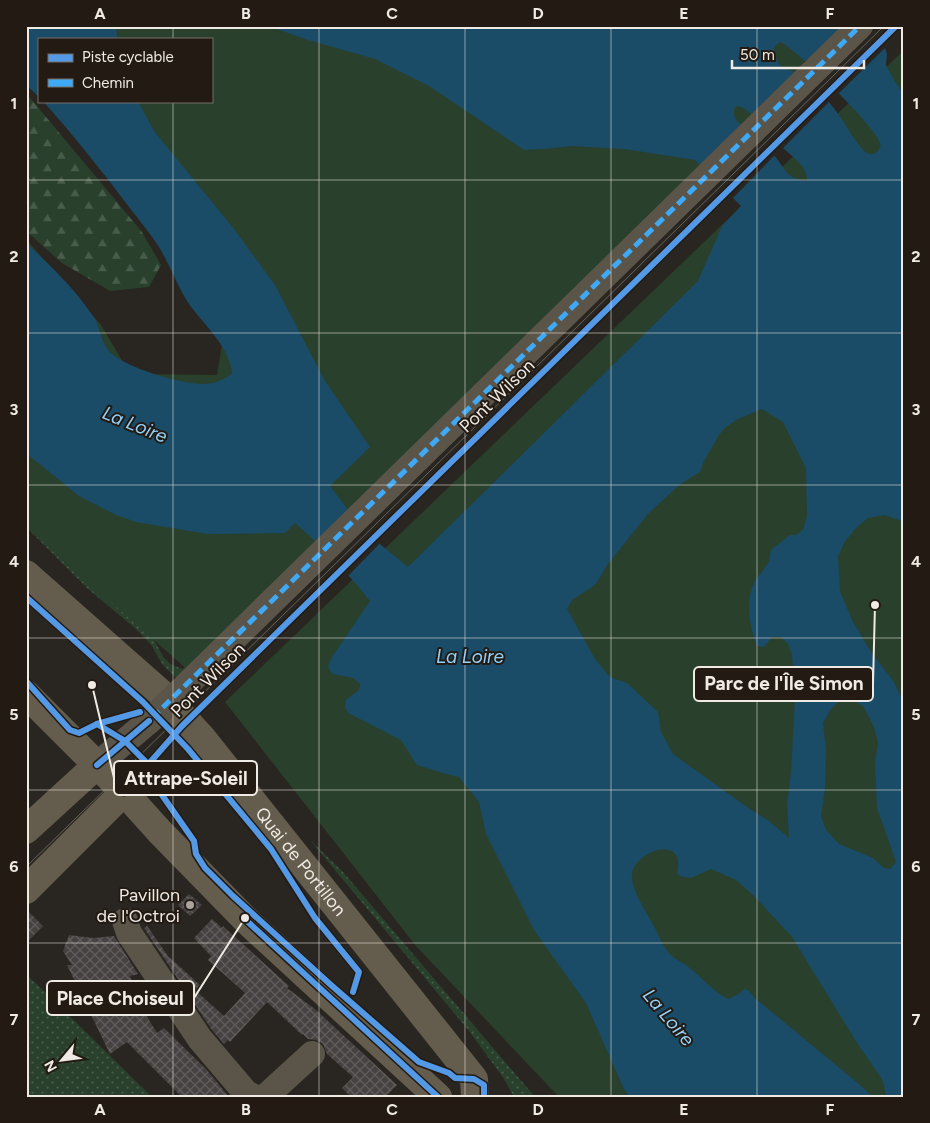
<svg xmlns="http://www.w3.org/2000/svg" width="930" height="1123" font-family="Figtree,sans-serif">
<defs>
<pattern id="grass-dots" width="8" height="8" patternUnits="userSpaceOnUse" patternTransform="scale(1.25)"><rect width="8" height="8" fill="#29402d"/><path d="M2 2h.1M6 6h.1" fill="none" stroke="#485c4b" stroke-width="1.8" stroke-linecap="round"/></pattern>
<pattern id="forest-firs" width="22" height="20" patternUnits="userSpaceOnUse" patternTransform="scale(1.25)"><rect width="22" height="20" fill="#29402d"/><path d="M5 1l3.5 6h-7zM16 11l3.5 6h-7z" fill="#485c4b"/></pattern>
<pattern id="building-cross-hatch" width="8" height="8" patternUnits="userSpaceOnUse" patternTransform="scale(1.25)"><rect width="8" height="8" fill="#464241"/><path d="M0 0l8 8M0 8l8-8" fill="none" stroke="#615d5c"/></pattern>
</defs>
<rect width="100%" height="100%" fill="#292520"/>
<!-- grass -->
<g fill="url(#grass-dots)">
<path d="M26,503L148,629L164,658L172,665L183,669L190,658L181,683L162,664L152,646L137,630L87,588L26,527Z"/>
<path d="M310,840L344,873L535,1097H514L504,1079L469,1031Z"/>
<path d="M26,974L44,991L152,1097H26Z"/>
</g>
<!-- forest -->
<path fill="url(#forest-firs)" d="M26,93L142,232L161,265L149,287L110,291L62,263L26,231Z"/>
<!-- park -->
<g fill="#29402d">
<path d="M26,26H873L198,679L26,527V239L101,325L130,374L217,375L224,331L64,101H211V39H39Z"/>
<path d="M904,50V1097H559L416,946L225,702Z"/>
</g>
<!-- water -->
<g fill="#1a4b67" fill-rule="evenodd">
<path d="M26,26H116L117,39H39V97L26,85Z"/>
<path d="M268,26H863L885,48L887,54L886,65L894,80L904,94V522L885,515L868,518L856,528L844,543L838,557L840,591L852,620L871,652L894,682L904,703V1097H886L884,1084L880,1076L857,1043L792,937L755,897L736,880L711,869L691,878L679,876L677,873C686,832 635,852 632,873C630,891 650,917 657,932C660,939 663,946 668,952C673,958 680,961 686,965C701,976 711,990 728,999L739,994L744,989L748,990L756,999L859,1084L873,1097H629L623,1087L586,1003L534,930L486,834L479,802L459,777L443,773L417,765L401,740L348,713L345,707L346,700L359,690L360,684L353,678L332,674L328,667L332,657L370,601C347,572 323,547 295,523L285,533L208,534L136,522L116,515L79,496L26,453V243C50,265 74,288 93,316C101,327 100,343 111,353C127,368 181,384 203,384C214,384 223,380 232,374C231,348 204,325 189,304C177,286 170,265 159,247C150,233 139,220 129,207C102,171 73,135 43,101H138L154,131L234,229L275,285L325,381L370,447L330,486L352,515L380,544L408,567L698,281L722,226L741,206L695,160L624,149L572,146L544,149L524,150L429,86L375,59L308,40ZM781,42C798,51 876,127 880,143C881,147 880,147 878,151C874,155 870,155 865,152C853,140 846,124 836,111C828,99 817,90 807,80C790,64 778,77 774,48L777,44ZM738,106C753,110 770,135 781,146C788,153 796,158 802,166C805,170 807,174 807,180L804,181L792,177L787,173L775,156L737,121C734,116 733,113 735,107ZM762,409L783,422L806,468L807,516L803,530L796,535H790L771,550C770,553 770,558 769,561C766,568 759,574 755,581C745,600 749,626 757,646L764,647L772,637H781L788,644L792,655L795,699L791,772L787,805L789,838L769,821L747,807L673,754L661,732L658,712L627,683L610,677L595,659L567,609L572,600L592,587L597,582L608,564L648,514L679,485L700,472L704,461L719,435L726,427L738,419ZM850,699L863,706L874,727L878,742L875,763L877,808L896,862L890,869L884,868L873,858L839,844L826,830L821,816L825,789L826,750L823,723L831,709L839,701Z"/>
</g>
<!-- pier -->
<g fill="#292520">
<path d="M867,26L888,49L885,48L838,94L839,99L803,62Z"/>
<path d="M803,73L834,103L829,102L783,148L784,152L749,117Z"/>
<path d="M743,123L779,158L774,156L731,200L703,171Z"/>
<path d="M354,513L381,542L348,576L319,547Z"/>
</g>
<!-- building -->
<g fill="url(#building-cross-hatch)">
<path d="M189,894L202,905L190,916L178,905Z"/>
<path d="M26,909L43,926L26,943Z"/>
<path d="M212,919L222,928L223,926L289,986L287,988L316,1010L397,1085L385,1097H351L342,1088L353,1077L327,1054L323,1044L316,1040L308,1039L303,1034L302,1035L267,1002L230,1042L228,1040L224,1044L212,1030L144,928L147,926L168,956L200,985L195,990L224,1016L245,993L208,960L211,956L194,938Z"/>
<path d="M69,935L93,938L114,936L138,974L130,976L134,986L131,991L157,1033L164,1028L206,1069L229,1097H182L127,1042L110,1054L67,965H72L63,951Z"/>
</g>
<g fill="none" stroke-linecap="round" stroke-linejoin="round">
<!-- minor -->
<g stroke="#5a5548" stroke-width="26">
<path d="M97,765L149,721"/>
<path d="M125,921L129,933L200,1039L246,1093L254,1097"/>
<path d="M265,1097L312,1054"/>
</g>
<!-- major -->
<g stroke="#645c4c" stroke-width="28">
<path id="s1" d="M26,574L162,694L203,739L474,1079L475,1097"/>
<path d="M26,694L124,792L160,832L248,922L438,1097"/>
<path d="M26,830L97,765"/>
<path d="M26,890L124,792"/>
</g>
<!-- tram -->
<g stroke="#676259" stroke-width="1">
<path d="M535,358L873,26"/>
<path d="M26,867L884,26"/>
</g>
<!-- minor-bridge -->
<path stroke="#5a5548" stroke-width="26" d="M149,721L158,713L860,26"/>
<!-- quiet -->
<g stroke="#3fa9f5" stroke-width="5" stroke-dasharray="10 5" stroke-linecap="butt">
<path d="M903,582L904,583"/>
<path d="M152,718L860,26"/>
</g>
<!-- cycleway casing -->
<g stroke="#231b13" stroke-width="9">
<g id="cycleway">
<path d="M26,597L143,702L188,749L271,849L315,918L359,972L353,992"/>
<path d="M26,681L70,730L79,733L97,724L140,712"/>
<path d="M97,724L125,741L153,769L162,795L194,841L196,854L205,868L233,896L331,985L419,1062L449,1073L455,1078L474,1079L484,1085V1097"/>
<path d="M97,765L149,721"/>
<path d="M124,792L182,726L896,26"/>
<path d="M248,922L438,1097"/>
</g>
</g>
<!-- cycleway -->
<use href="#cycleway" stroke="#5399e6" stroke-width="6"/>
</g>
<!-- grid -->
<path fill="none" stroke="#efeae4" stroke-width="1" stroke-opacity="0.55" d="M173,26V39M319,26V1097M465,26V1097M611,26V1097M757,26V1097M173,101V1097M26,180H904M26,333H904M26,485H904M26,638H904M26,790H904M26,943H904"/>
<!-- markers -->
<circle fill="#aaa59f" stroke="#231b13" stroke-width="2" cx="190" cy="905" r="5"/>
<g text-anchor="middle" stroke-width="4" stroke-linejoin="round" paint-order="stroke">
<!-- street labels -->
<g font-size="18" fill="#efeae4" stroke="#231b13">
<text transform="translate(497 396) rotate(-44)" y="6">Pont Wilson</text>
<text transform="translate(208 680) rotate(-45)" y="6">Pont Wilson</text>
<text dy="6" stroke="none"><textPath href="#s1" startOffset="399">Quai de Portillon</textPath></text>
</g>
<!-- poi labels -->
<g font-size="18" fill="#efeae4" stroke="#231b13" text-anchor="end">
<text x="180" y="901">Pavillon<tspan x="180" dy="21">de l'Octroi</tspan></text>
</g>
<!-- water labels -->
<g font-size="19" font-style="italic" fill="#94d1fa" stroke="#231b13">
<text transform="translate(135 424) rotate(22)" y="7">La Loire</text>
<text x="470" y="663">La Loire</text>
<text transform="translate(669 1017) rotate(50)" y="7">La Loire</text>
</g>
</g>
<!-- callouts -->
<path fill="none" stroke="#efeae4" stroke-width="2" d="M875 605L873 684M92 685L114 778M245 918L194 998"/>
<g fill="#efeae4" stroke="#231b13" stroke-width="2">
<circle cx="875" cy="605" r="5"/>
<circle cx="92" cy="685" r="5"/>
<circle cx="245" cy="918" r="5"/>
</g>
<g fill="#231b13" stroke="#efeae4" stroke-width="2">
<rect x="694" y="667" width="179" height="34" rx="5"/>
<rect x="114" y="761" width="143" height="34" rx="5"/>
<rect x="47" y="981" width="147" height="34" rx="5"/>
</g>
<g font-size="19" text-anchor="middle" font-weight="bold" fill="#efeae4">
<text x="784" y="690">Parc de l'Île Simon</text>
<text x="186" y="785">Attrape-Soleil</text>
<text x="120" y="1005">Place Choiseul</text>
</g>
<!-- border -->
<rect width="930" height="1123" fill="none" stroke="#231b13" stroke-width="55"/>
<!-- legend -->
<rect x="38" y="38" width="175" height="65" fill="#231b13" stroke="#756e67"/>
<rect x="48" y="54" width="25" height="8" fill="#5399e6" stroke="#756e67"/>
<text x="82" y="62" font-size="15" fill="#efeae4">Piste cyclable</text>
<rect x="48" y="79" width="25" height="8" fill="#3fa9f5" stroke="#756e67"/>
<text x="82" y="88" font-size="15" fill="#efeae4">Chemin</text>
<!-- north arrow -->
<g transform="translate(62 1060) rotate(241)" stroke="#231b13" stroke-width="4" paint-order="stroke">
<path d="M0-4L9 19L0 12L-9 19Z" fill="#efeae4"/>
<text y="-8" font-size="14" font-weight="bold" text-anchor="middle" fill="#efeae4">N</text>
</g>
<!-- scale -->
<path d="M732 60v8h132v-8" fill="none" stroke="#efeae4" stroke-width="2.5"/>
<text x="740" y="60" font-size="15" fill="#efeae4" stroke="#231b13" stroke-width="4" paint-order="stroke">50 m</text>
<rect x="28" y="28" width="874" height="1068" fill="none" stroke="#efeae4" stroke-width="2"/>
<g font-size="16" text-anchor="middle" font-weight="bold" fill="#efeae4">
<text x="100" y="19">A</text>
<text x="246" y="19">B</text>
<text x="392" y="19">C</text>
<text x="538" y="19">D</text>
<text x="684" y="19">E</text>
<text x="830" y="19">F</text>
<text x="14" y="109">1</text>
<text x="916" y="109">1</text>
<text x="14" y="262">2</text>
<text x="916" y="262">2</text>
<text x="14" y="415">3</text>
<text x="916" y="415">3</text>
<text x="14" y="567">4</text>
<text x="916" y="567">4</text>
<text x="14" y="720">5</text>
<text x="916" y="720">5</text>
<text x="14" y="872">6</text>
<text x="916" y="872">6</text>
<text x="14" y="1025">7</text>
<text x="916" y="1025">7</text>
<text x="100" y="1115">A</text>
<text x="246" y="1115">B</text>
<text x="392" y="1115">C</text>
<text x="538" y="1115">D</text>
<text x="684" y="1115">E</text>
<text x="830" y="1115">F</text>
</g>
</svg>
